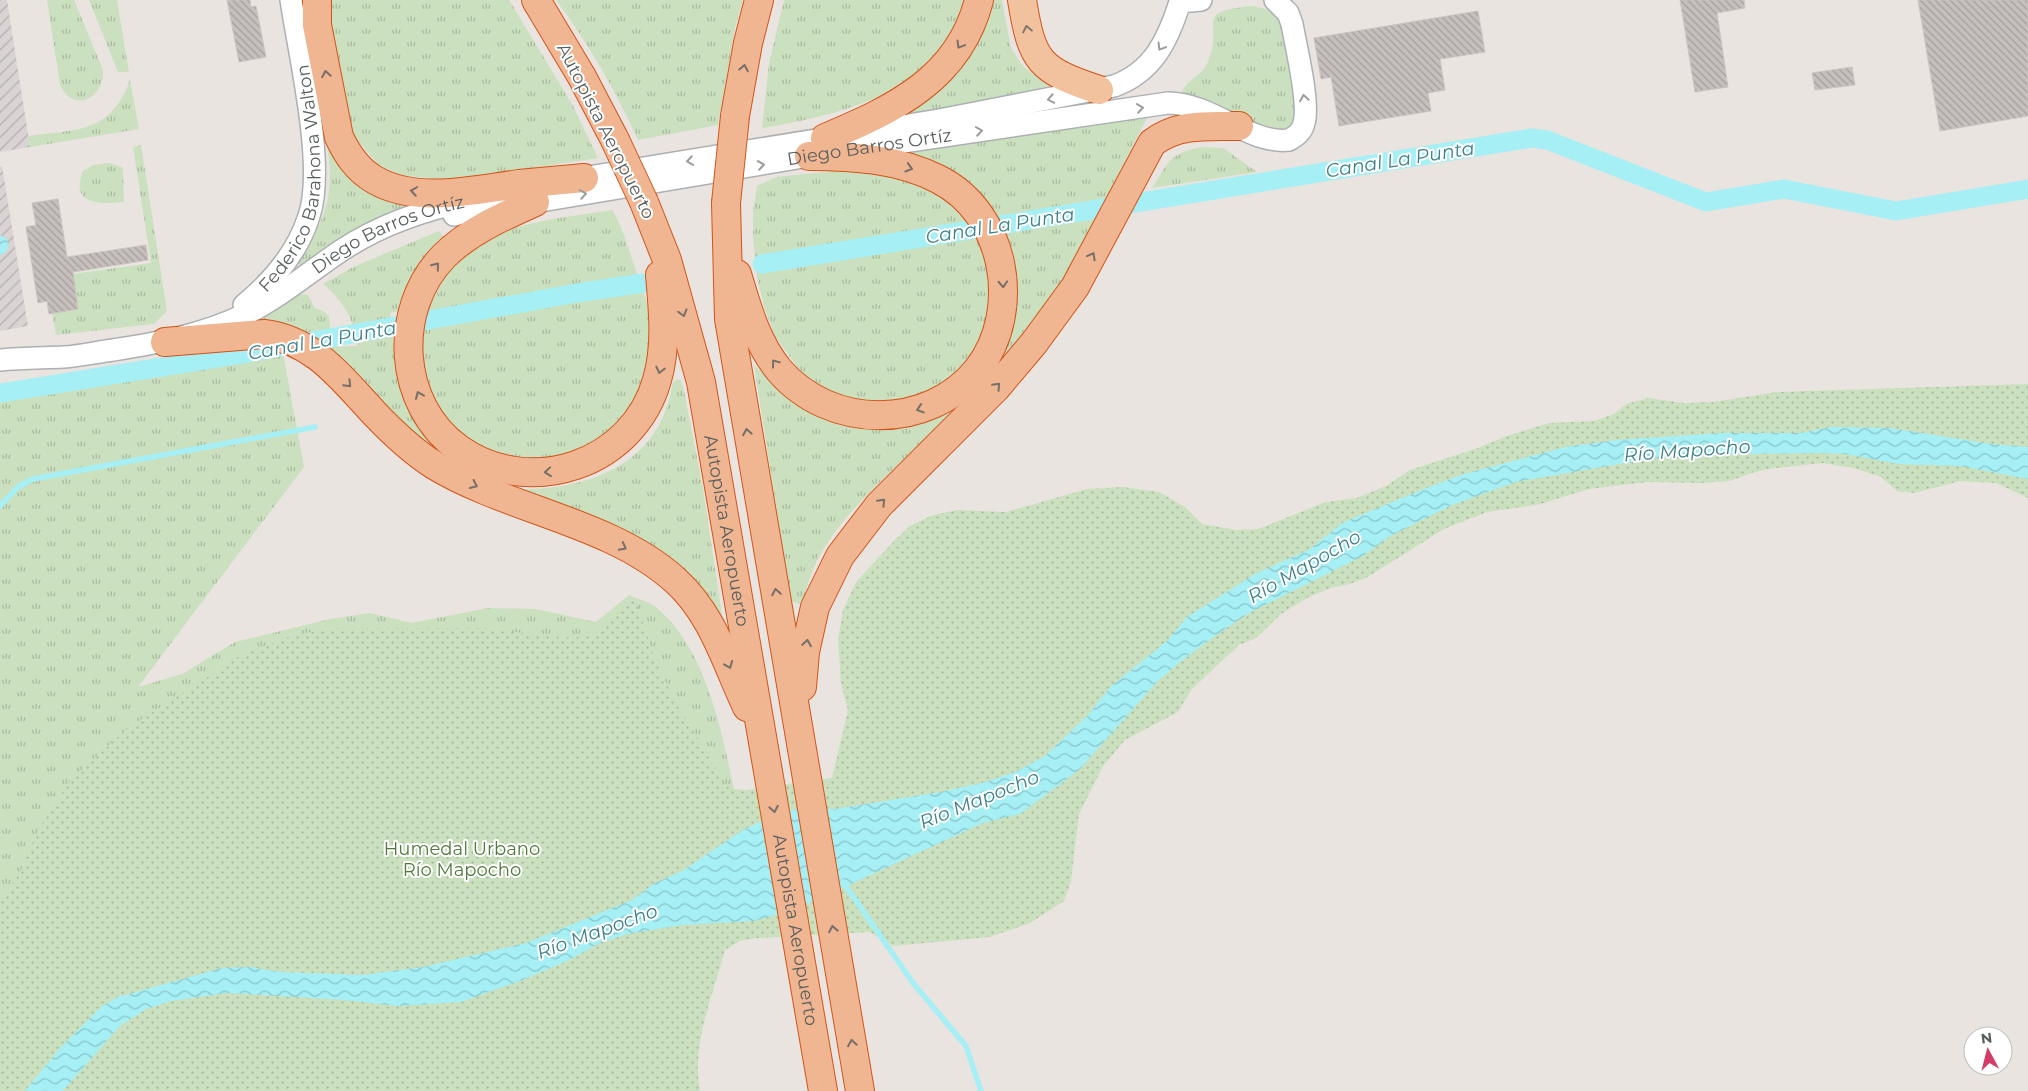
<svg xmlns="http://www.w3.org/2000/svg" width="2028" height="1091" font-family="Montserrat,sans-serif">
<defs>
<pattern id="industrial-furrows" width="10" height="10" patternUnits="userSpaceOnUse" patternTransform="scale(1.25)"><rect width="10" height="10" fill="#d9d4d3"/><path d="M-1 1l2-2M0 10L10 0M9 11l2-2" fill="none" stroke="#b3afae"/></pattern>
<pattern id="grass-tufts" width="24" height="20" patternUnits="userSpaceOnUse" patternTransform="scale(1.25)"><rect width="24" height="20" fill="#cbe0bf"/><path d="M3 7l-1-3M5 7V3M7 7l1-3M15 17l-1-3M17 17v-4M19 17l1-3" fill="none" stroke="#a8b99e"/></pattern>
<pattern id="park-dots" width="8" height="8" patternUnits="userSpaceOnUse" patternTransform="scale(1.25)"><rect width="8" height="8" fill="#cbe0bf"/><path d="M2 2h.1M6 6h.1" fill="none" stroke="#a8b99e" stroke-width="1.8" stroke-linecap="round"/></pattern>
<pattern id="water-waves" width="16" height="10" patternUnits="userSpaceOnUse" patternTransform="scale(1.25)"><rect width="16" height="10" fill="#a5eff5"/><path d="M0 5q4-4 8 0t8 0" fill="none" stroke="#89c5ca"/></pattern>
<pattern id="building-back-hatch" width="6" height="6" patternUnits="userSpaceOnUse" patternTransform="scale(1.25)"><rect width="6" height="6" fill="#c6bfbd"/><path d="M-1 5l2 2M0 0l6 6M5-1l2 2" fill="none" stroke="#a49e9d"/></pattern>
</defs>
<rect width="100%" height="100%" fill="#eae4e0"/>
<!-- industrial -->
<g fill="url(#industrial-furrows)">
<path d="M0,0H7L30,147L0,152Z"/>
<path d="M2,166L28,326L0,331V167Z"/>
</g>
<!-- grass -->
<g fill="url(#grass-tufts)">
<path d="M47,0H74L103,70C105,97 74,115 60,85Z"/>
<path d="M89,0H117L129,72H118Z"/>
<path d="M327,0H509L572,104L598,158L451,181L399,175L378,164L354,137L344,108Z"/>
<path d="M556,0H743L735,28L718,125L638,140C615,90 589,44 556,0Z"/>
<path d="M784,0H964C943,91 841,115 762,128L769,63Z"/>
<path d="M990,0H1002L1011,48L1023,66L1049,86L917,115L894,117Z"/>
<path d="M1254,6L1273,11L1282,25L1296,106C1295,122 1291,130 1274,131L1185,99L1182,93C1185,81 1201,76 1207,64C1226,24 1189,11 1254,6Z"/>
<path d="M130,80L139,129L30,147L28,136C78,129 110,134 130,80Z"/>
<path d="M1143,112L1147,118L1071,266L1040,315L1008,355L1002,351C1036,274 1011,198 933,162C921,156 906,154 892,151Z"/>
<path d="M326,141L403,203L404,211L327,249L300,265L296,261C327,221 336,191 326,141Z"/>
<path d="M141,145L167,311L154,324L56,335L52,313L78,309L73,274L151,263L133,147Z"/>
<path d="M1202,147L1223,148L1257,172L1152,188C1169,162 1169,153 1202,147Z"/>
<path d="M110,163L123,168L124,202C112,203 88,206 81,193C78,187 81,178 82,172L93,165Z"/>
<path d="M854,169L881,171L955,199L992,265L991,321L966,368L923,398L895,404L844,400L814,383L800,371L775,336L765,310L757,277L753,239V211L757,186L776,177Z"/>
<path d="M613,210L624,235L648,306L649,355L637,395L622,417L602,438L575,452L521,462L473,449L423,391L421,310L436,284L459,260L486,241L517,227L552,219Z"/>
<path d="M439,231L443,236V243L406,292L399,311L390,313C394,332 392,352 396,371C402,403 418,428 441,450L436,451L412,434L326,350L324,335L303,336L243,324L301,294L308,295L315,308L323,311L329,316L332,347L357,346C354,318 344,302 323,284L355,266Z"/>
<path d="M283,353L304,467L138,687L182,674L235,642L330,619L370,613L411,623L488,608L536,609L596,622L629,595C638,599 650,602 657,608C715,657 726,760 743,830L0,1091V402Z"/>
<path d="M754,365C792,400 833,435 889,428C908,425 935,410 954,403L960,408C914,452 859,494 824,548C813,565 807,586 802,605L791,601Z"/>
<path d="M677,380H681L683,386L703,488L722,615L716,617L520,489C578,490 642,471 665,412C669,402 671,392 673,382Z"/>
</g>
<!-- park -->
<path fill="url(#park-dots)" d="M2028,384V498L1996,483L1960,481L1914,493L1897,491L1881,477L1854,468L1822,463L1768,469L1751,473L1730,481L1700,483L1648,482L1589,489L1537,505L1487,512L1444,529L1366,578L1347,585L1333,587L1309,597L1281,614L1256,638L1239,645L1191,690L1178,712L1125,740L1103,766L1079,814L1071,881L1064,901L1030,923L990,937L893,946L870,932L758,938L740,941L725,950C713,995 691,1045 700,1091H0V898L19,875L37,832L71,779L128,728L243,654L297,634L331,629L477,628L572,638L598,635L621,605L631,600L637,604L655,660L682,714L705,749L723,785L733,789L746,790L832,778L848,710L841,684L838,640L843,610L856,582L894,541L910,526L933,515L958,510L1006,512L1087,489L1123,487L1159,492L1185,507L1202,524L1236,530L1258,529L1326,502L1357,498L1386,486L1410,470L1478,448L1507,436L1549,423L1594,421L1614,414L1626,404L1648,398L1684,403L1713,402L1777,392Z"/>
<!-- water -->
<g fill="url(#water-waves)">
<path d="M0,235L7,239L9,245L6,252L0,255Z"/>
<path d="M1831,427L1890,428L1991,444L2028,447V479L1960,466L1898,464L1845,454L1820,453L1689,455L1649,459L1516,482L1452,505L1418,522L1389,537L1363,556L1251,612L1222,631L1180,662L1157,682L1079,770L1020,814L983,823L797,909L754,921L682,925L627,934L600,943L567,961L520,981L461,1002L398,1006L344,1000L227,993L171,1001L146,1009L120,1026L63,1091H25L61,1047L102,1006L118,997L222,968L250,967L280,972L362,975L423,967L526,943L632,900L655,883L682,871L743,830L772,816L799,808L835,809L941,792L986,782L1015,772L1045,756L1088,715L1111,686L1167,641L1187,617L1255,574L1308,550L1344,522L1429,487L1464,474L1566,447L1616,440L1723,433H1800Z"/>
</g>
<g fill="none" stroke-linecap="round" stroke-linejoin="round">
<!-- stream -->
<g stroke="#a5eff5" stroke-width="5.5">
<path d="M0,506L18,487L33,479L315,427"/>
<path d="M843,882L913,983L966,1046L981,1091"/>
</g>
<!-- canal -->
<g stroke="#a5eff5" stroke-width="19">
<path d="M762,264L1532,138L1547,140L1706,202L1784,189L1896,211L2028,189"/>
<path d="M0,393L242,354L577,293L643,283"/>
</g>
</g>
<!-- building -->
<g fill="url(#building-back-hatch)" stroke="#cec4bf">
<path d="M227,0H250L251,7L256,6L266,57L239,62Z"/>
<path d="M1680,0H1744L1745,8L1717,13L1728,87L1695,92Z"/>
<path d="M1918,0H2028V116L1940,131Z"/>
<path d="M1478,11L1485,52L1440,59L1445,90L1428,93L1431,111L1339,126L1331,77L1321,79L1314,38Z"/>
<path d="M1852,67L1855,85L1815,90L1812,73Z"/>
<path d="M58,199L67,257L146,245L148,260L73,272L78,309L49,314L47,301L38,303L26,227L36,225L32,203Z"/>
</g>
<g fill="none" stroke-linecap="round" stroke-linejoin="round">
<!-- minor casing -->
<g stroke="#acb0b2" stroke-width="24">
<g id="minor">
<path d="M570,180L939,120L1114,86C1153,72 1168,40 1180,2L1201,0"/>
<path id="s1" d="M454,215L476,210L535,202L809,156L1168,103C1212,103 1250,145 1289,140C1296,136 1302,132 1304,123C1310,103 1296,47 1292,24L1288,13L1275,0"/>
<path id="s2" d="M244,305C272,282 298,251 309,216C326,167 299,54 291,0"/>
<path id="s3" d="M0,360C22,358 43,358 64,357C80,356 97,352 113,350C158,343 202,335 244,315C279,298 309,272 342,250C380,225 427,209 471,200"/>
</g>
</g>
<!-- trunk casing -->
<g stroke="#d25418" stroke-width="30">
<path id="trunk" d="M1022,0C1032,62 1039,70 1099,90"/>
</g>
<!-- motorway casing -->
<g stroke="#d25418" stroke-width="30">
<g id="motorway">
<path d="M317,0V25L339,137C347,154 357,170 375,180C417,204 474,190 519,184C541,182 562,180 584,178"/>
<path d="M536,0L582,77L615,140"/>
<path d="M735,116L748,43L759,0"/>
<path d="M825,138C894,109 959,79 979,0"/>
<path d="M535,202C504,216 469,231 444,256C392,309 397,405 459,449C530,499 633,465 657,380C667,346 663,310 660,275"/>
<path id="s4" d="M644,202L667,260L701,382L823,1091"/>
<path d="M726,203L729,319L860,1091"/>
<path d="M737,274C747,307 756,342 779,370C830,430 929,431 978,369C1023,310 1006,213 938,179C899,159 853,156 809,156"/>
<path d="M165,342L264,334C314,340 342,379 374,413C392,432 412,451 434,465C508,510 611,522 675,580C713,614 726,663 747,707"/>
<path d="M802,687L805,652L815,607L840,556L879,505L996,388L1034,343L1075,287L1152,143C1178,123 1207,126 1239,126"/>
</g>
</g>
<!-- minor -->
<use href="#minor" stroke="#fff" stroke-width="21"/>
<!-- trunk -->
<use href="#trunk" stroke="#f2c29e" stroke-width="28"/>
<!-- motorway -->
<use href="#motorway" stroke="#f0b591" stroke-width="28"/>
<!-- motorway-bridge casing -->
<g stroke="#d25418" stroke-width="30" stroke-linecap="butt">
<g id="motorway-bridge">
<path d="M615,140L644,202"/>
<path d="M726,203L735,116"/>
</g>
</g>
<!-- motorway-bridge -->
<use href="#motorway-bridge" stroke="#f0b591" stroke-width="28"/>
</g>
<!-- one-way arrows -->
<defs><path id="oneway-chevron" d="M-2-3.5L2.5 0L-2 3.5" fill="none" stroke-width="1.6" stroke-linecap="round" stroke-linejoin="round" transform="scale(1.25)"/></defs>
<use stroke="#7f776f" href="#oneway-chevron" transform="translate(1027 29) rotate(-102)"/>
<g stroke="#776f69">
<use href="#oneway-chevron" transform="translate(960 45) rotate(121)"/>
<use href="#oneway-chevron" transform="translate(744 68) rotate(-79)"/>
<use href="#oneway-chevron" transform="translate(326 74) rotate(-100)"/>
<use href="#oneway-chevron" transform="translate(909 168) rotate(16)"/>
<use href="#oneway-chevron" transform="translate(414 191) rotate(-171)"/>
<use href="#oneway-chevron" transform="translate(1092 256) rotate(-61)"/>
<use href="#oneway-chevron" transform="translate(436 266) rotate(-51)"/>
<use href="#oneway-chevron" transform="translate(1003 284) rotate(87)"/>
<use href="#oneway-chevron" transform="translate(683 313) rotate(74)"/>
<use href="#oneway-chevron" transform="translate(775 363) rotate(-127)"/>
<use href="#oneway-chevron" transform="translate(660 370) rotate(103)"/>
<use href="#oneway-chevron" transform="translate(348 384) rotate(46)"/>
<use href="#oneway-chevron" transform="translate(997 386) rotate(-47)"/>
<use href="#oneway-chevron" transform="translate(419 395) rotate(-113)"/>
<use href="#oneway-chevron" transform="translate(920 409) rotate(162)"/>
<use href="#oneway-chevron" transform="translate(747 432) rotate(-100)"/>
<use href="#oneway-chevron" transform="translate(548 472) rotate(174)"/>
<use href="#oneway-chevron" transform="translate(474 485) rotate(25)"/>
<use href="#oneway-chevron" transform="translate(882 502) rotate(-46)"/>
<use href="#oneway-chevron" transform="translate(623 547) rotate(27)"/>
<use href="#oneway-chevron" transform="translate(776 592) rotate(-100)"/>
<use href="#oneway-chevron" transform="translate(807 643) rotate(-81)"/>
<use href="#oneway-chevron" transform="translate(729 665) rotate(68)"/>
<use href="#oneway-chevron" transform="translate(774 809) rotate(80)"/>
<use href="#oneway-chevron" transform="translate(833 929) rotate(-100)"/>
<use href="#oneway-chevron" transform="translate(852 1043) rotate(-99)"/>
</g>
<g stroke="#9b9e9f">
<use href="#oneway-chevron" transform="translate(1161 47) rotate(121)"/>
<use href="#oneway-chevron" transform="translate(1304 98) rotate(-99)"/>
<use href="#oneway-chevron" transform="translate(1051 99) rotate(169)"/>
<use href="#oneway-chevron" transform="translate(1140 108) rotate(-8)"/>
<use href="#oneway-chevron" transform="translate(979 131) rotate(-8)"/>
<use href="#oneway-chevron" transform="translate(690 161) rotate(171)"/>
<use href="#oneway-chevron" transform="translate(761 165) rotate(-9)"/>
<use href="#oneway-chevron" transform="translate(583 194) rotate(-9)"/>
</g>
<g text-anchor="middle" stroke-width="4" stroke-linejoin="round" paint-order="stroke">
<!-- street labels -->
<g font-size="18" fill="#595e5f" stroke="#fff">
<text transform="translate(606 131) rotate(63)" y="6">Autopista Aeropuerto</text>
<text dy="6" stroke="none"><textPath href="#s1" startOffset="421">Diego Barros Ortíz</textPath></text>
<text dy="6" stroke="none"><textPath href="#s2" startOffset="144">Federico Barahona Walton</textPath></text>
<text dy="6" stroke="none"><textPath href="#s3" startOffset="416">Diego Barros Ortíz</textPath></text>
<text dy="6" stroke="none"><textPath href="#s4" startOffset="340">Autopista Aeropuerto</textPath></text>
<text dy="6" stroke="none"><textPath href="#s4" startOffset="745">Autopista Aeropuerto</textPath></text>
</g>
<!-- park labels -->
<g font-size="18" fill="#507b3c" stroke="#fff">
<text x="462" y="855">Humedal Urbano<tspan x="462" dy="21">Río Mapocho</tspan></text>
</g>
<!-- water labels -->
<g font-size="19" font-style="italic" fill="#3d808b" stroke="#fff">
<text transform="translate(1400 159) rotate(-9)" y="7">Canal La Punta</text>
<text transform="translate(1000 225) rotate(-9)" y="7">Canal La Punta</text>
<text transform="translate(322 340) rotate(-10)" y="7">Canal La Punta</text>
<text transform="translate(1687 450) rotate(-4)" y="7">Río Mapocho</text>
<text transform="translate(1304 566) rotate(-30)" y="7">Río Mapocho</text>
<text transform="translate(979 799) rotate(-22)" y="7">Río Mapocho</text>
<text transform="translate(597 931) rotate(-20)" y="7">Río Mapocho</text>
</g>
</g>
<!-- north arrow -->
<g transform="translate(1988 1051) rotate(353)"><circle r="24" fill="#ffffff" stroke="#bdbfbf"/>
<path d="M0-4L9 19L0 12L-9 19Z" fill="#d53b68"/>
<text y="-8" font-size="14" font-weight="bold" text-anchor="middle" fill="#595e5f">N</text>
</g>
</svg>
